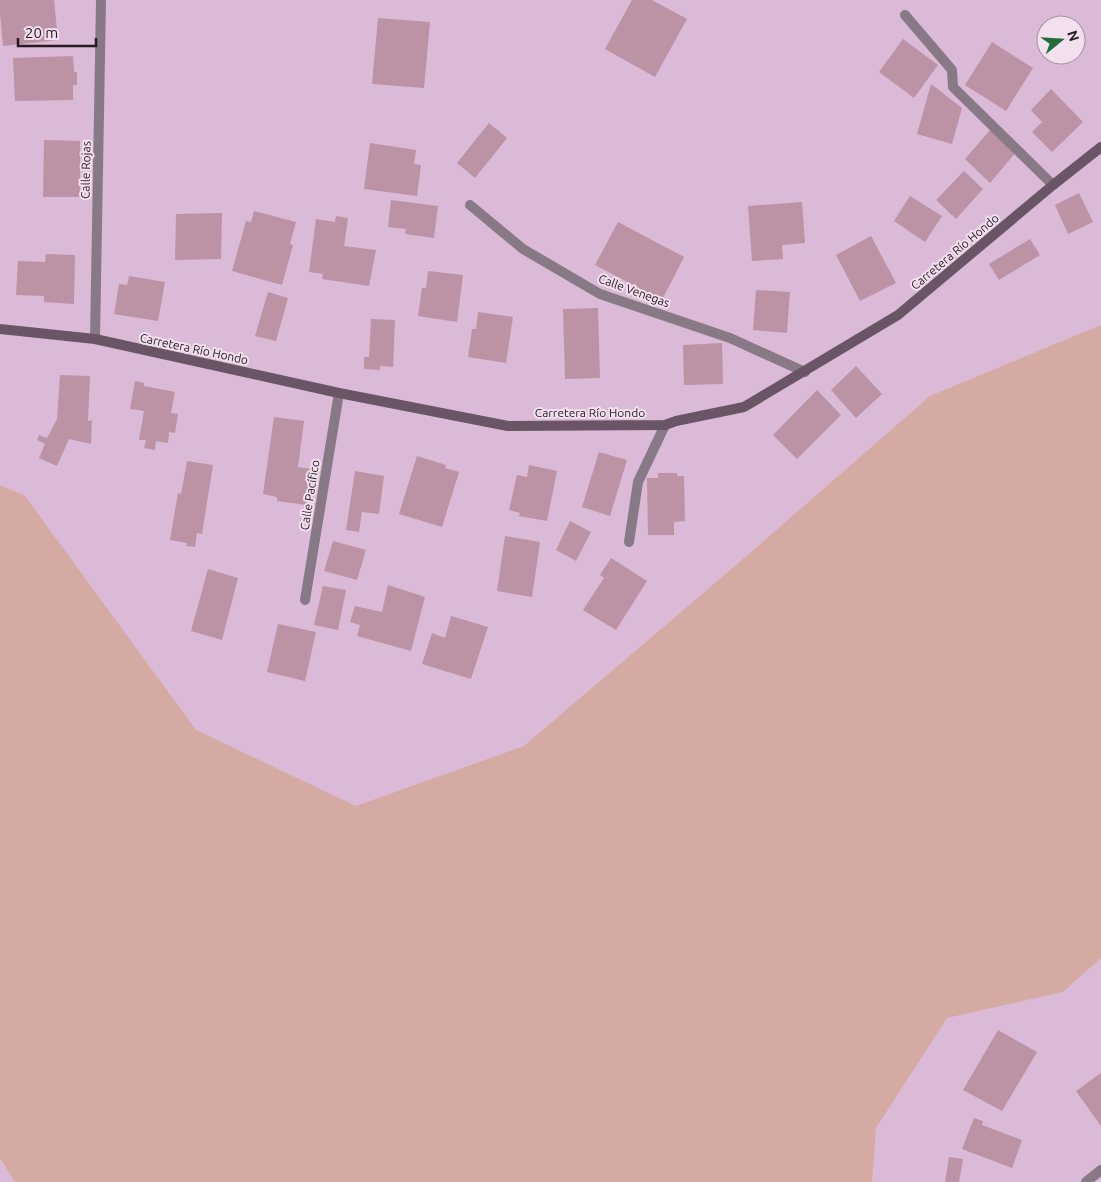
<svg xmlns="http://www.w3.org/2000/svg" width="1101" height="1182" font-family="Ubuntu,sans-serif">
<rect width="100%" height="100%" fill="#dbbad7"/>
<!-- green -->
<path fill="#d5aaa2" d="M1101,325V958L1063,992L947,1018L876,1128L872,1182H15L0,1158V485L25,496L196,730L356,806L524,746L750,553L930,396Z"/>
<!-- building -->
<g fill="#bc92a5">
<path d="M0,0H54L58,40L3,46L0,14Z"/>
<path d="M632,0H652L687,19L655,77L605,49Z"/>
<path d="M378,18L430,22L424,88L372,84Z"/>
<path d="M903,39L938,65L914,98L879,72Z"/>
<path d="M992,42L1033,68L1006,111L965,85Z"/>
<path d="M73,56L74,72H77V85H73V100L15,101L13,58Z"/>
<path d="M931,84L962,108L952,144L917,134Z"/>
<path d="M1051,89L1083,122L1052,152L1032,132L1042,122L1031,110Z"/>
<path d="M489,123L507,138L475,178L457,163Z"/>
<path d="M991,129L1016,152L990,183L965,159Z"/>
<path d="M44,140L80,141V197H43Z"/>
<path d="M370,143L416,150L414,164L421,165L417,196L364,189Z"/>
<path d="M964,171L983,189L956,219L936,200Z"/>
<path d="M1079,193L1093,222L1068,234L1055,205Z"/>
<path d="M910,196L942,216L925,242L894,221Z"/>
<path d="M391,200L438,206L434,238L405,234L406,229L388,227Z"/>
<path d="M802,202L805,243L782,245L783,259L752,261L748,206Z"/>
<path d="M254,211L296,222L290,244L293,245L282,285L232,271L246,221L251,222Z"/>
<path d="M222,213L221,259L175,260L176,214Z"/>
<path d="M336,216L348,218L344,246L376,250L369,286L322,279L323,274L309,272L316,219L335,222Z"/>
<path d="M618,222L684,257L662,300L595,265Z"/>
<path d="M871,236L896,283L860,301L836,255Z"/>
<path d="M1030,239L1040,255L999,280L989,264Z"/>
<path d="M46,254L75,255L74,304L44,302V296L16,295L18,261L45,262Z"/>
<path d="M428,271L463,275L457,322L418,316L422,288H426Z"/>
<path d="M129,276L165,282L158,321L114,314L119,284L127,285Z"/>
<path d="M756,290L790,292L787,333L753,330Z"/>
<path d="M268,292L288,298L276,341L255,336Z"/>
<path d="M598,308L600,378L565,379L563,309Z"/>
<path d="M478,312L513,317L506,363L468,357L472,329H476Z"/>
<path d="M371,319L395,320L393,367L380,366V370L364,369V357H369Z"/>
<path d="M722,343L723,384L684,385L683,345Z"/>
<path d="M856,366L882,394L856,418L831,390Z"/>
<path d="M60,375L90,376L88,421L92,420L91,444L69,439L57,466L39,458L45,444L37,440L39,435L47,438L57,419Z"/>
<path d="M135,381L144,383V386L175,392L171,413L178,414L175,433L169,432L168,443L156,441L155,450L144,448L146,440H139L144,411L130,409Z"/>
<path d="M817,390L841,415L797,459L773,435Z"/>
<path d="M274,417L304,421L298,467L312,469L307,505L277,501V497L263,494Z"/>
<path d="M599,452L627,460L610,516L582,507Z"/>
<path d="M417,456L446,465L445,468L459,472L442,527L399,514Z"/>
<path d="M187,461L213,465L202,534L197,533L195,547L186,546L187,543L170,540L178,493L181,494Z"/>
<path d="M529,465L557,471L547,521L519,516L520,513L509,510L517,475L527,477Z"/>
<path d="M355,471L384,476L379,514L362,512L359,532L346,530Z"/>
<path d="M658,473H677V476H684L685,521L674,522V535H648L647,478H658Z"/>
<path d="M570,521L591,532L576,561L556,550Z"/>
<path d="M505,536L540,542L532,597L497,591Z"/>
<path d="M333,541L366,550L357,580L324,571Z"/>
<path d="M611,558L647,581L616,630L583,610L604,578L600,575Z"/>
<path d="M208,569L238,578L222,640L191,631Z"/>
<path d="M388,585L425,597L411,651L357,636L360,625L350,622L355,606L382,612Z"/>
<path d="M323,586L346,590L338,630L314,625Z"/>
<path d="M451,616L488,627L471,679L422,664L432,633L445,638Z"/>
<path d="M278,624L316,632L305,681L267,672Z"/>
<path d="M998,1030L1037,1052L1002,1111L963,1090Z"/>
<path d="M1101,1073V1126L1076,1091Z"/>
<path d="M974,1118L983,1121L982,1125L1022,1140L1012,1168L962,1149Z"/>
<path d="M949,1157L963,1159L959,1182H945Z"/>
</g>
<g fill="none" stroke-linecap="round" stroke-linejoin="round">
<!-- street -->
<g stroke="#877985" stroke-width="10">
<path d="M905,15L952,70L953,87L1053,185"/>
<path d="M470,205L523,249L600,294L730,338L805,372"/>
<path d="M95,339L101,0"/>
<path d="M629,542L638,482L665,425"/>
<path d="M305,600L339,393"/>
<path d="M1086,1182L1101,1170"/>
</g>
<!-- secondary -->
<path stroke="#695566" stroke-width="10" d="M0,329L95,339L339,393L508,426L665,425L676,421L744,407L898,315L1053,185L1101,147"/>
</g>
<g text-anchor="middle" stroke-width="4" stroke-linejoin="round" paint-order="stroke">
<!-- street labels -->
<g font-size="12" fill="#271a25" stroke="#f2e0ef">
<text transform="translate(86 170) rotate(-89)" y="4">Calle Rojas</text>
<text transform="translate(955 252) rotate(-40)" y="4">Carretera Río Hondo</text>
<text transform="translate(634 291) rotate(20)" y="4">Calle Venegas</text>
<text transform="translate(194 349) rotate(12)" y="4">Carretera Río Hondo</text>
<text x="590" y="417">Carretera Río Hondo</text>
<text transform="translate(310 495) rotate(-81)" y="4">Calle Pacífico</text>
</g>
</g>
<!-- north arrow -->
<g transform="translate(1061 40) rotate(72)"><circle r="24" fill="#f2e0ef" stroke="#a1919e"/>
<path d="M0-4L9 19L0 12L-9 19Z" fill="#246d3a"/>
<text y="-8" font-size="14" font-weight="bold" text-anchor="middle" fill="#271a25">N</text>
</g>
<!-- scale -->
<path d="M18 38v8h78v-8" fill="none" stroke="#271a25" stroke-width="2.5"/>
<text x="25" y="38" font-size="15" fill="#271a25" stroke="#f2e0ef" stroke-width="4" paint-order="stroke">20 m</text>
</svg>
